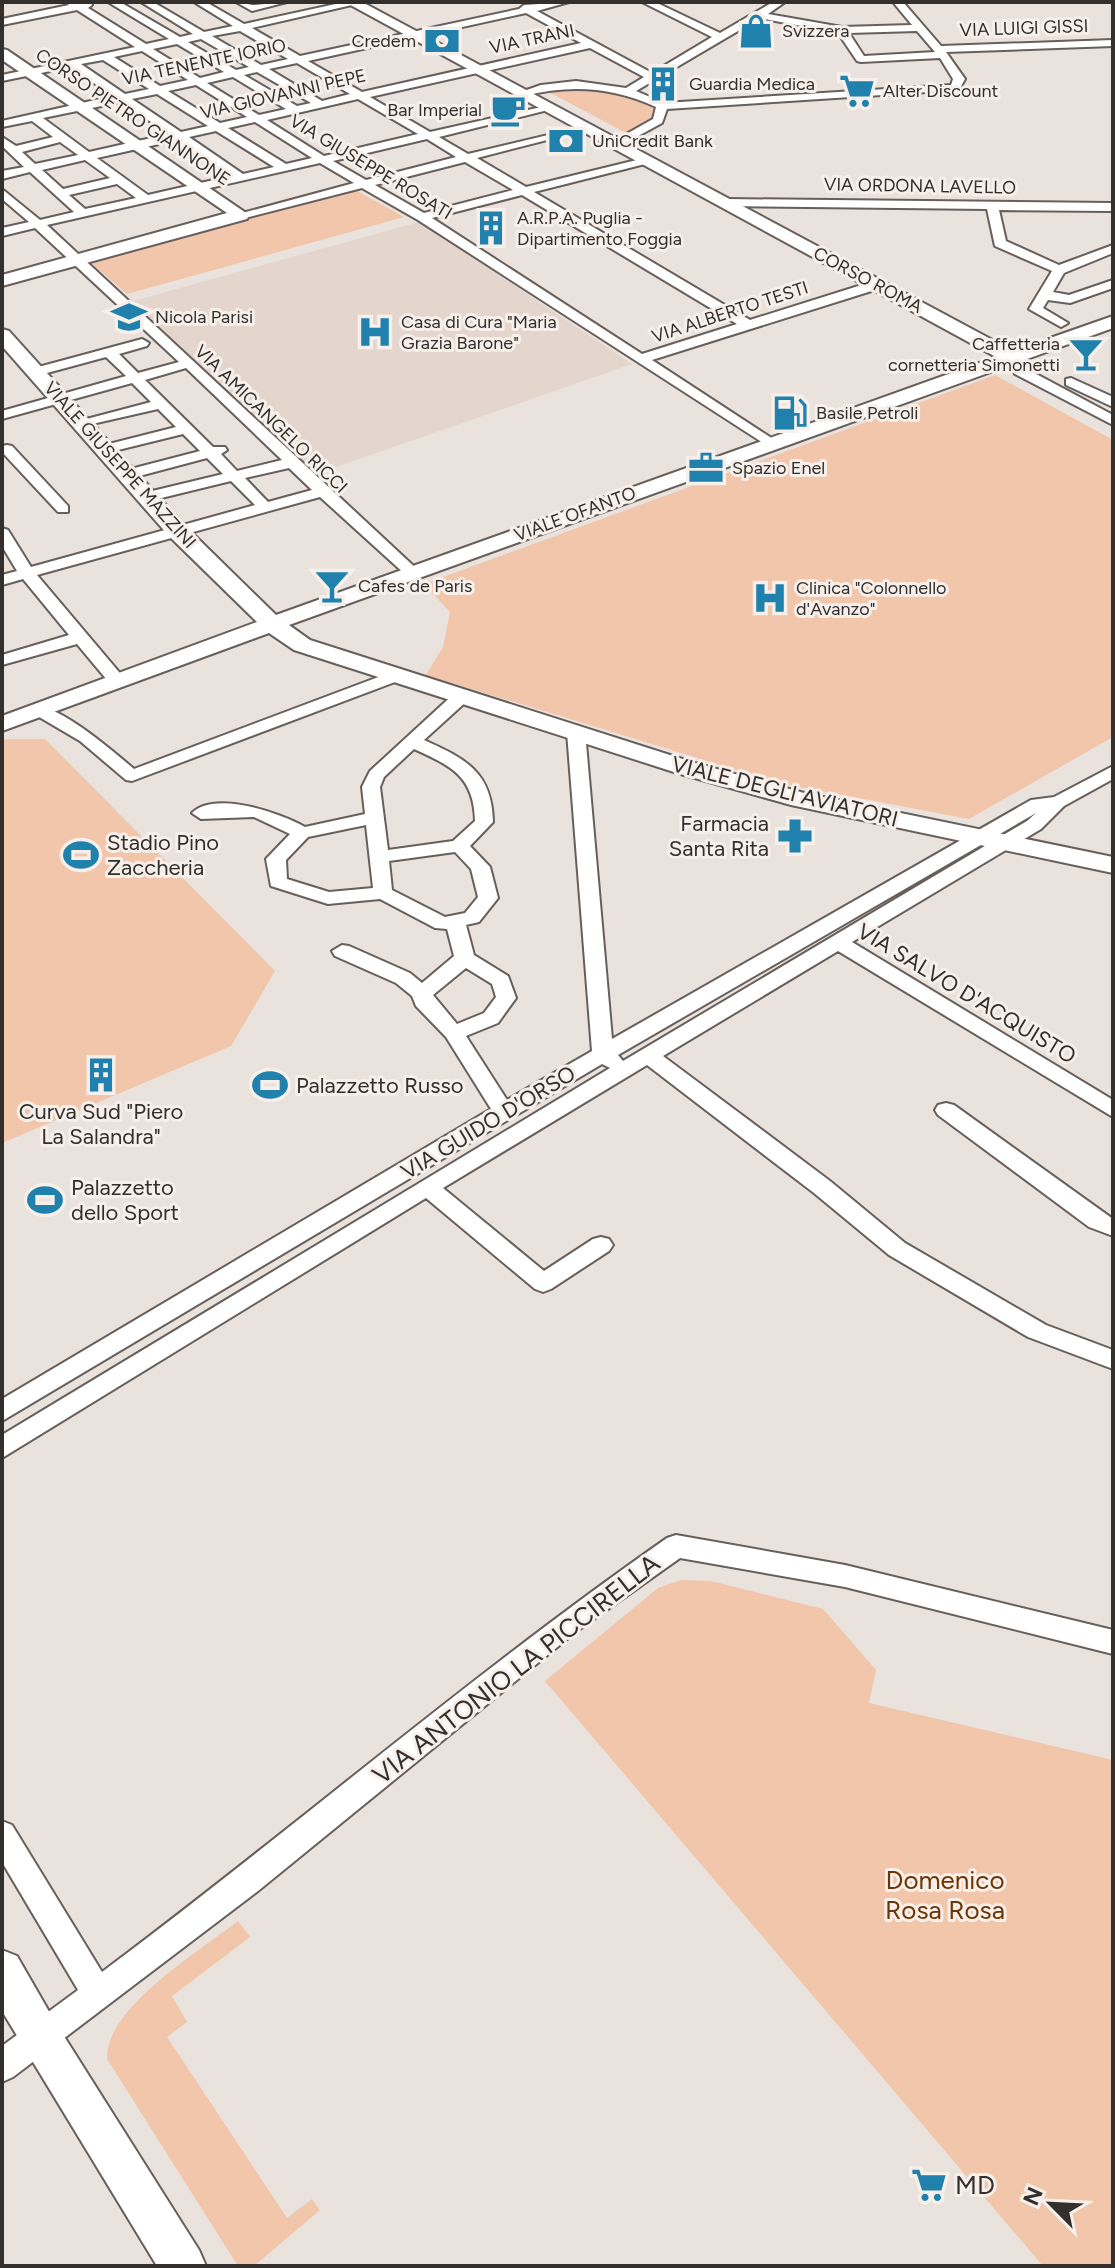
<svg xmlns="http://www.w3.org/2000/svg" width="1115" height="2268" font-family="Figtree,sans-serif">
<rect width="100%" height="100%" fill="#e9e2dd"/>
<!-- built -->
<path fill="#e5d6cd" d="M419,222L632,364L313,475L133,301Z"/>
<!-- green -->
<g fill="#f1c6aa">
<path d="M610,88L655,105C660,123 642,127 628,134L543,89Z"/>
<path d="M352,188L404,217L127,294L88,260Z"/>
<path d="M995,375L1113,440V737L969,819L779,783L426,675L443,647L450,612L424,584Z"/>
<path d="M2,739H45L275,971L231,1046L2,1143Z"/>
<path d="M681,1580L711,1581L823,1609L876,1670L869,1703L1113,1760V2266H1043L545,1681L658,1588Z"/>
<path d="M238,1921L250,1937L172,1996L187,2022L167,2037L287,2218L312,2199L320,2210L254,2266H238L107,2059C105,2008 200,1951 238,1921Z"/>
</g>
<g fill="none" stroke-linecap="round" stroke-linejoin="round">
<!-- street casing -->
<g stroke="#665f5b" stroke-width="4">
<g id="street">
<path d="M66,2L91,3L92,5L88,8L146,44L169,39L108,2H120L180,37L193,34L141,2H153L204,32L233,26L194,2H206L244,24L345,2H365L252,28L300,56L519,9L524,5L569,2L537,11L652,73L712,37L642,2H655L720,33L773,2H785L768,14L842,27L912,25L893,2H903L941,46L1113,40V46L946,52L965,79L959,90L667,109L662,123L618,147L612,143L614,141L653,119L656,107C613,87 570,84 524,96L518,93L541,85L576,81L626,88L644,77L590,48L370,97L430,132L550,105L556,108L439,137L468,154L590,125V129L477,158L526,187L649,157V163L534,192L750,320L871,282H881V288L652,360L776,441V447L771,448L418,220L362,188L241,219L235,215L354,183L320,163L47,225L420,572L418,575H406L320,497L37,575L124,678L127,682L118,687L112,686L77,644L2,665V655L69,635L23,579L2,585V575L17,571L2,546V528L8,530L31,567L255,505L231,481L149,501L144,499V493L223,474L207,458L128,479L123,477V471L200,451L183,434L106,453L101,452V446L176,427L158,409L79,427V421L151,402L132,383L2,419V411L126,376L106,357L36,376L29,372L31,369L142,339L149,343L147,346L119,354L138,373L179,362L35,228L2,236V228L29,222L2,199V189L40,220L74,212L30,172L2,179V171L24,167L2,146V137L16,146L53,137L32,121L2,127V121L113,96L70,67L2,81V75L135,47L77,10L2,25V19L69,5ZM526,13L581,43L362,92L308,61ZM760,18L838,33L857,61L861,62L940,58L953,79L951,85L664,103L636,91ZM240,31L288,59L261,65L212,36ZM917,31L935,52L864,56L849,33ZM201,39L249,67L236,70L188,42ZM177,44L224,72L200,78L153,49ZM142,51L188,80L160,86L114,57ZM103,60L149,89L125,94L81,64ZM297,63L350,94L322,101L269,69ZM257,72L311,103L297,106L244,75ZM233,77L286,109L259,115L207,83ZM196,85L247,117L220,123L168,91ZM157,94L208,126L181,132L132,99ZM358,99L418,134L324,156L267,120ZM121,102L169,134L89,152L43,118ZM255,122L312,158L286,164L228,128ZM216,131L274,167L243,174L189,137ZM427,139L456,157L366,180L333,161ZM177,140L231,176L148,195L97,158ZM60,142L78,155L35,164L22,152ZM85,160L110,178L63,189L42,170ZM465,162L513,190L424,213L375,185ZM117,184L136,198L85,209L69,195ZM522,195L737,324L642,354L432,218ZM186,368L282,460L237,471L221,454L227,450L225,447H213L145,380ZM289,468L312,490L268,502L245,478Z"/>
<path d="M236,2L253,5L287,2L252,11Z"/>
<path d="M726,199L1113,203V211L999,210L1006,241L1059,265L1113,245V253L1064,273L1053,292L1069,295L1113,280V288L1070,303L1048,300L1043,308L1068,323L1061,327L1029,309L1052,271L995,246L987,209L722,206V200Z"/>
<path d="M1010,353L1015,354L1025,368L1113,415V425L1015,374L1003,357Z"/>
<path d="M1071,378L1113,397V407L1066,385V379Z"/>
<path d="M7,445L12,446L68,506V512H58L2,452V446Z"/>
<path d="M397,670L403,671L406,675L403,679L132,781L126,780L80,741L29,711L32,707C56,701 115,753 134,769Z"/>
<path d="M462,691L471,696L468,700L424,740C466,759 492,772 493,822L470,846L490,867L498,898L479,922L466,925L474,955L508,976L516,998L498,1023L466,1036L507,1100L592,1051L567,732L570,728L576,727L585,732L612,1039L1031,800L1054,797L1113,766V779L1064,806L1041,829L852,942L1113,1100V1117L838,951L663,1056L830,1181L905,1243L1046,1325L1113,1350V1369L1028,1337L889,1255L814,1193L647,1065L443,1188L544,1271L593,1239L601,1237L609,1239L613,1245L609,1251L551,1289L543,1292L535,1289L426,1198L2,1458V1435L610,1068L602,1064L2,1421V1399L491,1109L446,1037L416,1006L412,996L396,983L335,956L332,951L342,945L349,946L410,973L422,983L454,956L447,929L435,928L380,899L328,904L271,886L266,859L290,834L254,817L201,819L192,813C215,790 280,813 305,827L365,814L362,787L370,771L456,692ZM414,749C451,766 474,776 475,821L453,841L388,850L380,787L384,777ZM1036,813L1027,821L623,1061L618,1055ZM366,825L373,888L329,892L287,879L286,860L308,837ZM455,852L471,869L478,897L465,913L445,917L392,890L389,861ZM466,968L492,984L496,997L484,1013L457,1024L433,995Z"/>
<path d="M946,1103L954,1105L1113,1219V1236L1089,1227L938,1115L935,1110L938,1105Z"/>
<path d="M676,1535L845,1565L1113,1630V1654L845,1587L680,1558L577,1631L258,1891L13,2077L2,2082V2046L78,1990L2,1862V1821L12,1825L102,1972C292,1830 472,1674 667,1538Z"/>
</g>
</g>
<!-- secondary casing -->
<g stroke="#665f5b" stroke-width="4">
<g id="secondary">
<path d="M345,2H362L1013,351L1113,316V328L289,625L310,640L695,763L804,793L1113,857V873L791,805L677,773L294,650L269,633L2,731V716L257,622L169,536L2,346V329L9,331L185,526L276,615L996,357Z"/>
<path d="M2,49L7,50L249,215L247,219L2,286V275L227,213L2,60Z"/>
<path d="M2,1950L17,1956L55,2022L199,2250L206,2266H157L2,2011Z"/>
</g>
</g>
<!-- street -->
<use href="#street" fill="#fff" fill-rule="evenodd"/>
<!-- secondary -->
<use href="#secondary" fill="#fff" fill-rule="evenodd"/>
</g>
<!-- icons -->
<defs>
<g id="shop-bare" transform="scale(2.76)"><path d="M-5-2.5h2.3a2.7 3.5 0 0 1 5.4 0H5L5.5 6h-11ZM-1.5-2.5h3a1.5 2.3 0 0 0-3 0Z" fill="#2181ad" stroke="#f7efea" stroke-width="2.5" paint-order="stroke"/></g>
<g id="bank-bare" transform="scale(2.76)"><path d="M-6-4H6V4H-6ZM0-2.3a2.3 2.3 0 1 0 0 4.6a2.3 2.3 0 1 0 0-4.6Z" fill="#2181ad" stroke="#f7efea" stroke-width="2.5" paint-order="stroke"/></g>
<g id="building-bare" transform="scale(2.76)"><path d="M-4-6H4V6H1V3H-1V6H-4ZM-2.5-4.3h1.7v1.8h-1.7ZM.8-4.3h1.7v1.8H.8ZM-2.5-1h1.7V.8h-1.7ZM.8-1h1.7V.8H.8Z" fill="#2181ad" stroke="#f7efea" stroke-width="2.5" paint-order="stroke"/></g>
<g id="supermarket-bare" transform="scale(2.76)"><path d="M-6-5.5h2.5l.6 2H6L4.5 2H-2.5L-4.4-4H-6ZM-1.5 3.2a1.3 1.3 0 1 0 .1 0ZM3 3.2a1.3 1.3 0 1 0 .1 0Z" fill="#2181ad" stroke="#f7efea" stroke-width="2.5" paint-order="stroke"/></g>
<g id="cafe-bare" transform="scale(2.76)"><path d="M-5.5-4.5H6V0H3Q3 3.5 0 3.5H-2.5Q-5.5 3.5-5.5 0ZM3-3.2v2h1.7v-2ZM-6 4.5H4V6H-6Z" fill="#2181ad" stroke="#f7efea" stroke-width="2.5" paint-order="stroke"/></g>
<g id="school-bare" transform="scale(2.76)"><path d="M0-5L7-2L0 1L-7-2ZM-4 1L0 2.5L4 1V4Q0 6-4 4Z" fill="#2181ad" stroke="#f7efea" stroke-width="2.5" paint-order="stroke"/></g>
<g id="hospital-bare" transform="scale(2.76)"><path d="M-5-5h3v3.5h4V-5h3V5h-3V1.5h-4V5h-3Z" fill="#2181ad" stroke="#f7efea" stroke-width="2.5" paint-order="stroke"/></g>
<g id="bar-bare" transform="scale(2.76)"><path d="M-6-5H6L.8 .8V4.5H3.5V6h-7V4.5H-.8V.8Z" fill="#2181ad" stroke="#f7efea" stroke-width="2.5" paint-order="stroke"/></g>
<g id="fuel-bare" transform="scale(2.76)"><path d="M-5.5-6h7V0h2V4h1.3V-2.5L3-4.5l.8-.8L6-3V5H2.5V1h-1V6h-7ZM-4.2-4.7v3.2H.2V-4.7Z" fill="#2181ad" stroke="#f7efea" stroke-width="2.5" paint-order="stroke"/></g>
<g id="office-bare" transform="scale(2.76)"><path d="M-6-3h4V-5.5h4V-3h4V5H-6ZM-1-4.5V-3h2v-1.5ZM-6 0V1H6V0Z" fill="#2181ad" stroke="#f7efea" stroke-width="2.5" paint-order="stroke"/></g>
<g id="pharmacy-bare" transform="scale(2.76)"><path d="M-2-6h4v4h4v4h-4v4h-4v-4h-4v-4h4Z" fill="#2181ad" stroke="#f7efea" stroke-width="2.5" paint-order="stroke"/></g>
<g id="stadium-bare" transform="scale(2.76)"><path d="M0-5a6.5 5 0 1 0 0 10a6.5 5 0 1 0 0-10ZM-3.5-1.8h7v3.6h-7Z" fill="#2181ad" stroke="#f7efea" stroke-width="2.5" paint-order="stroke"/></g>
</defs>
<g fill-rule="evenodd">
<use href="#shop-bare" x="756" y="31"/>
<use href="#bank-bare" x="442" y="41"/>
<use href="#building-bare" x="663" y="84"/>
<use href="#supermarket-bare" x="857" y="91"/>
<use href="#cafe-bare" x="508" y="110"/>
<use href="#bank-bare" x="566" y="141"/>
<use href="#building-bare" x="491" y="228"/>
<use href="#school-bare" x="129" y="317"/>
<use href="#hospital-bare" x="375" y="332"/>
<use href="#bar-bare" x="1086" y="354"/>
<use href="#fuel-bare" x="790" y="413"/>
<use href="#office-bare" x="706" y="468"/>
<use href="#bar-bare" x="332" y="586"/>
<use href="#hospital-bare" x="770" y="598"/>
<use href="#pharmacy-bare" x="795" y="836"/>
<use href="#stadium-bare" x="81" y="855"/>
<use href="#building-bare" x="101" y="1075"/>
<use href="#stadium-bare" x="270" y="1085"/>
<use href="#stadium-bare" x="45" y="1200"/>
<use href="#supermarket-bare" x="929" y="2185"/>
</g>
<g text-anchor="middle" stroke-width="6" stroke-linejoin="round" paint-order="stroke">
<!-- far-street labels -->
<g font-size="18" fill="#322f2d" stroke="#f7efea">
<text transform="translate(1024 28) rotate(-2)" y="6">VIA LUIGI GISSI</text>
<text transform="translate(532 39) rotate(-12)" y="6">VIA TRANI</text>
<text transform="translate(204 62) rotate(-12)" y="6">VIA TENENTE IORIO</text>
<text transform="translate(283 94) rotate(-13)" y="6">VIA GIOVANNI PEPE</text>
<text transform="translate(133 117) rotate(34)" y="6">CORSO PIETRO GIANNONE</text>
<text transform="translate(371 167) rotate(31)" y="6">VIA GIUSEPPE ROSATI</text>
<text transform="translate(920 186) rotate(1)" y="6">VIA ORDONA LAVELLO</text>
<text transform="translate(868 280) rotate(28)" y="6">CORSO ROMA</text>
<text transform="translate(730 312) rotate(-18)" y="6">VIA ALBERTO TESTI</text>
<text transform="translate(271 419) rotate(44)" y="6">VIA AMICANGELO RICCI</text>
<text transform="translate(120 465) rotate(48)" y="6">VIALE GIUSEPPE MAZZINI</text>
<text transform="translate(575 514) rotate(-20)" y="6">VIALE OFANTO</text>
</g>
<!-- far-poi labels -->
<g font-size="18" fill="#322f2d" stroke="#f7efea" text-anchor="start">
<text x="782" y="37">Svizzera</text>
<text x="416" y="47" text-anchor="end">Credem</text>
<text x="689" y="90">Guardia Medica</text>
<text x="883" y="97">Alter Discount</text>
<text x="482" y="116" text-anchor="end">Bar Imperial</text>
<text x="592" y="147">UniCredit Bank</text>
<text x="517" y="224">A.R.P.A. Puglia -<tspan x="517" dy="21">Dipartimento Foggia</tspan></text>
<text x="155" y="323">Nicola Parisi</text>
<text x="401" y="328">Casa di Cura "Maria<tspan x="401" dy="21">Grazia Barone"</tspan></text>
<text x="1060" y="350" text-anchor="end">Caffetteria<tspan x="1060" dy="21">cornetteria Simonetti</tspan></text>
<text x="816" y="419">Basile Petroli</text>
<text x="732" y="474">Spazio Enel</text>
<text x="358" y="592">Cafes de Paris</text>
<text x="796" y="594">Clinica "Colonnello<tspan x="796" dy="21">d'Avanzo"</tspan></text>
</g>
<!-- street labels -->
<g font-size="22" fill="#322f2d" stroke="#f7efea">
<text transform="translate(785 791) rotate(14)" y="8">VIALE DEGLI AVIATORI</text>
<text transform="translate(967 993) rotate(31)" y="8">VIA SALVO D'ACQUISTO</text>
<text transform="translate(488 1122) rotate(-31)" y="8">VIA GUIDO D'ORSO</text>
</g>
<!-- poi labels -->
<g font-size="22" fill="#322f2d" stroke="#f7efea" text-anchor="start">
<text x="769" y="831" text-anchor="end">Farmacia<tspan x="769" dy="25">Santa Rita</tspan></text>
<text x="107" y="850">Stadio Pino<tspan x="107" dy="25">Zaccheria</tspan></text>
<text x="296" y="1093">Palazzetto Russo</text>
<text x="101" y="1119" text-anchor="middle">Curva Sud "Piero<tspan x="101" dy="25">La Salandra"</tspan></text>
<text x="71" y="1195">Palazzetto<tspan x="71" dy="25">dello Sport</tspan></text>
</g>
<!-- near-street labels -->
<g font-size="26" fill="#322f2d" stroke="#f7efea">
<text transform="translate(516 1669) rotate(-38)" y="9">VIA ANTONIO LA PICCIRELLA</text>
</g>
<!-- near-park labels -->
<g font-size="26" fill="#6d3502" stroke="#f7efea">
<text x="945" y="1889">Domenico<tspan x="945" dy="30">Rosa Rosa</tspan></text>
</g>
<!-- near-poi labels -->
<g font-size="26" fill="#322f2d" stroke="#f7efea" text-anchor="start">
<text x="955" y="2194">MD</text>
</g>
</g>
<!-- border -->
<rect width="1115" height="2268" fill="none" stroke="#322f2d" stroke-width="8"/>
<!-- north arrow -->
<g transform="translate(1051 2204) rotate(294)" stroke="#f7efea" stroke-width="6" paint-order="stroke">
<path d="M0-6L14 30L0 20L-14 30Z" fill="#322f2d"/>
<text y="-12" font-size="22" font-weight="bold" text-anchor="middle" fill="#322f2d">N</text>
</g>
</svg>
